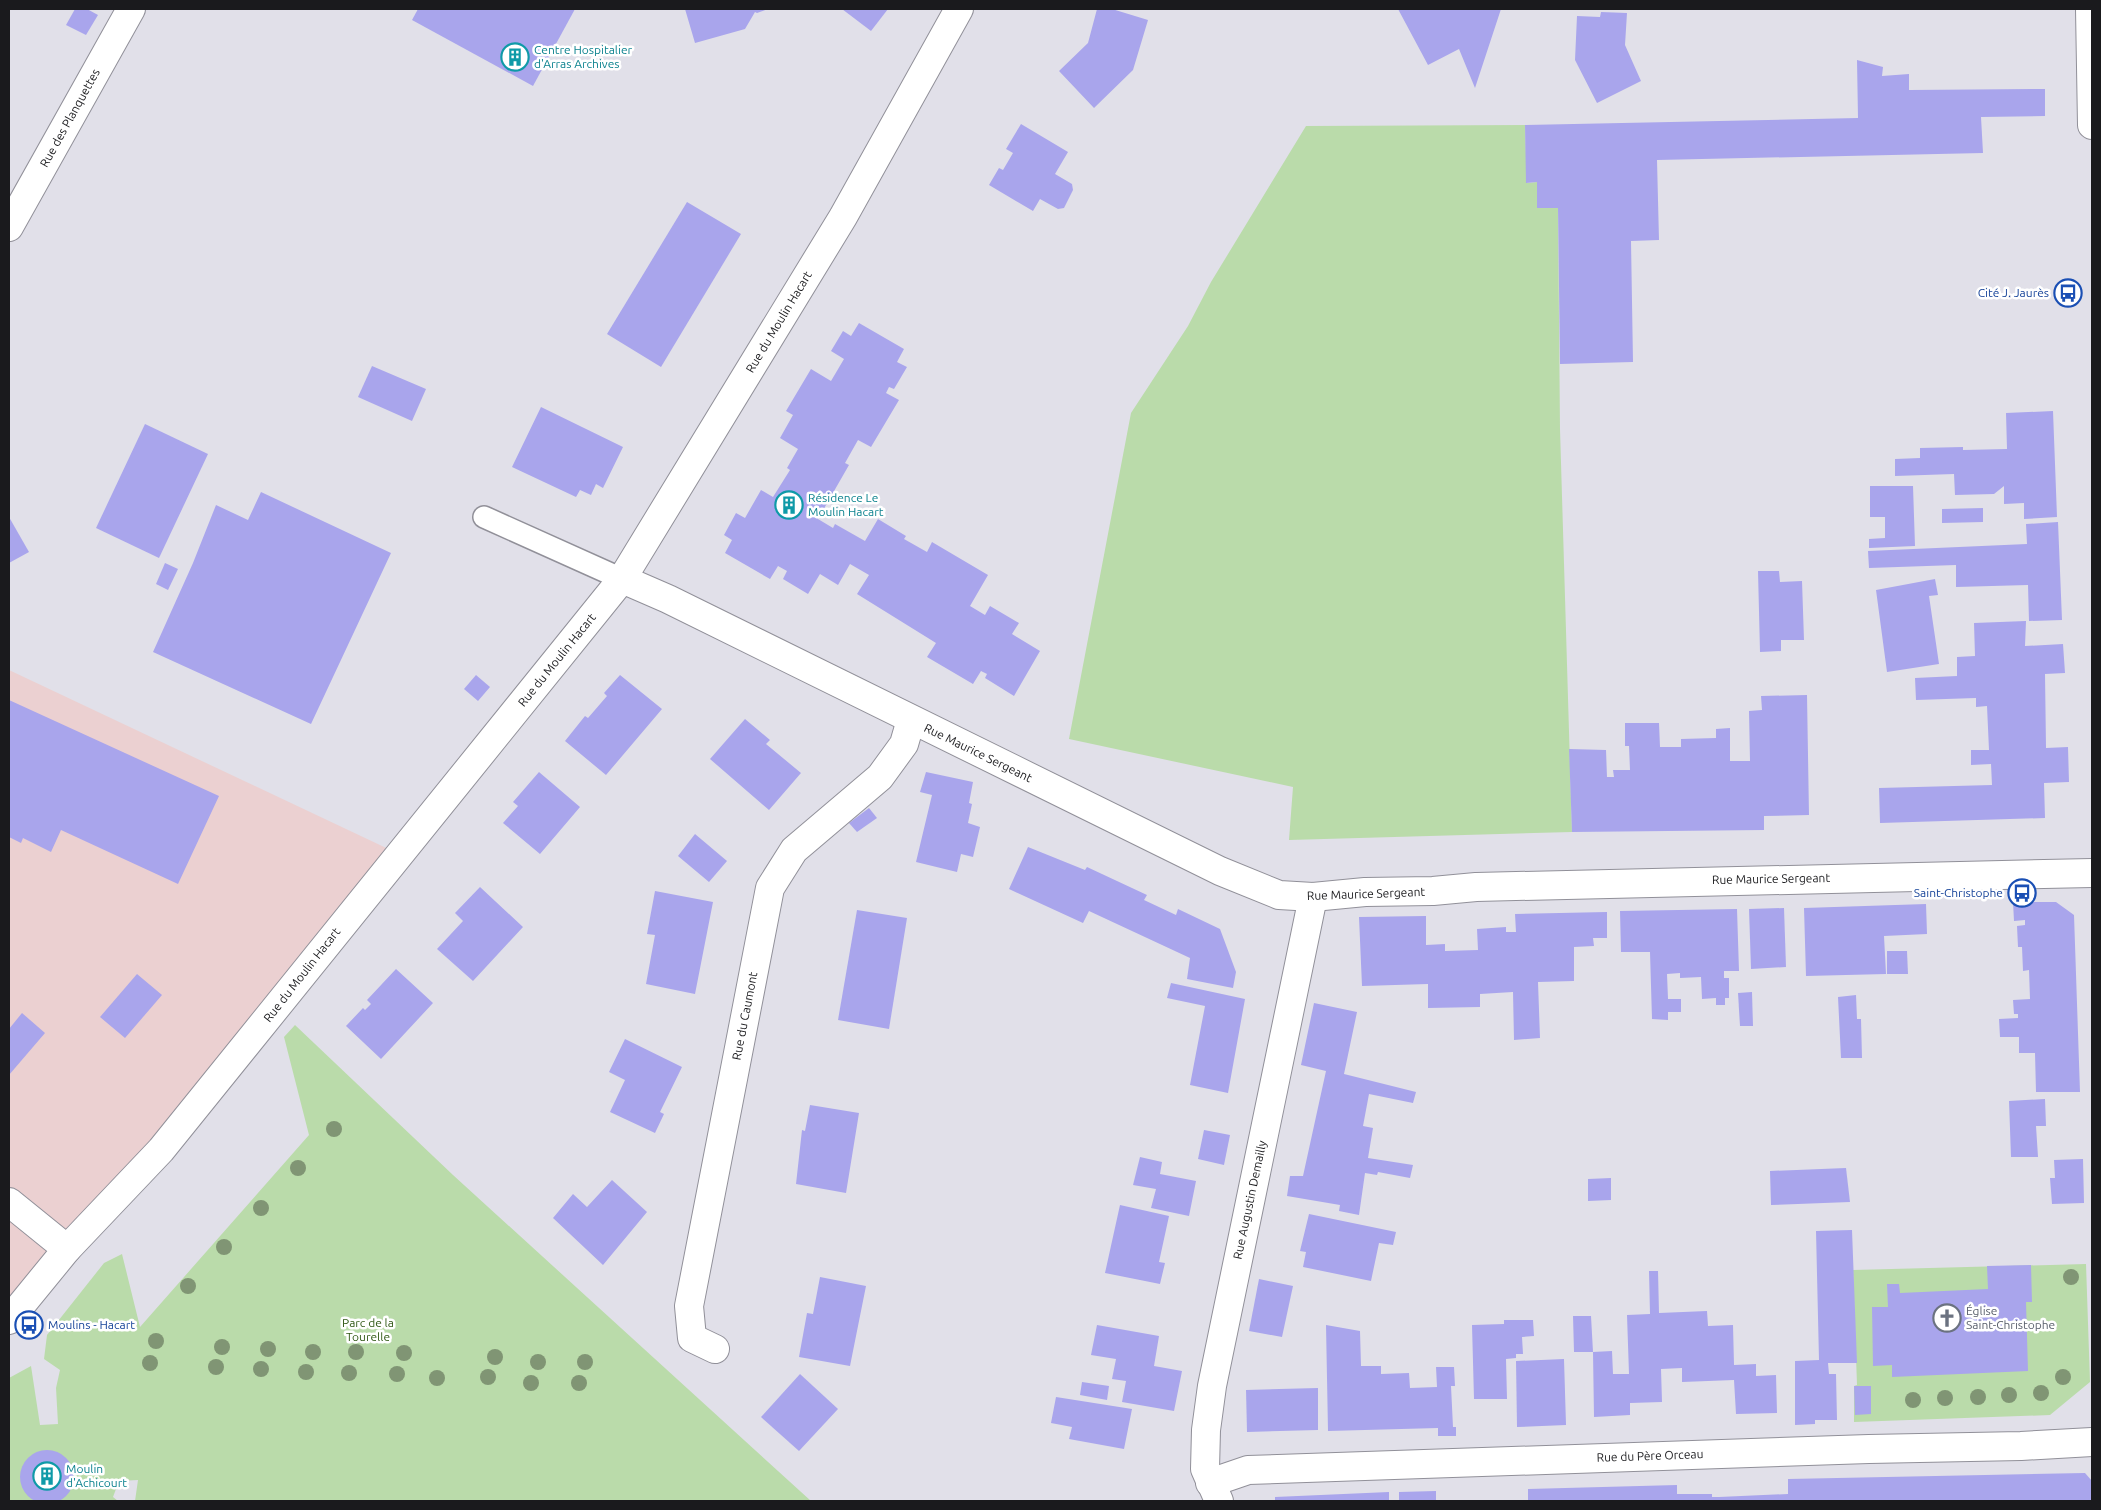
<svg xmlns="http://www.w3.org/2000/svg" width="2101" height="1510" font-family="Ubuntu,sans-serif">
<rect width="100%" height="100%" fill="#e1e0e9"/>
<!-- commercial -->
<path fill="#ebd0d1" d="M9,670L399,854L9,1320Z"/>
<!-- green -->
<g fill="#badbaa">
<path d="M1525,125L1527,183L1537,182V208H1558L1560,429L1572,832L1289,840L1293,787L1069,739L1131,413L1188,326L1211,282L1306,126Z"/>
<path d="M295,1025L453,1175L811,1501H135L138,1480L119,1481L113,1497L118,1501H9V1378L31,1366L40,1425L58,1424L56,1388L60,1370L44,1359L47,1335L104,1263L122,1254L140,1327L309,1135L284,1037Z"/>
<path d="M2086,1264L2090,1382L2050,1415L1854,1422V1386L1857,1385L1853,1270Z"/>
</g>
<!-- building -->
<g fill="#a9a5ec">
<path d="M75,9H87L98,15L86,35L66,25Z"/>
<path d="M418,9H575L533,86L412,20Z"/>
<path d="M685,9H768L757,13L755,12L745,29L695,43Z"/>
<path d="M842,9H888L871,31Z"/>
<path d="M1097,9H1112L1148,20L1133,70L1094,108L1059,71L1088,43Z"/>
<path d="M1398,9H1501L1475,88L1459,49L1428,65Z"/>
<path d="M1601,12L1627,13L1625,45L1641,81L1597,103L1575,60L1577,16L1600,17Z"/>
<path d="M1857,60L1883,67L1882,76L1909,74V90L2045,89V116L1981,117L1983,153L1657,160L1659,240L1631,241L1633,362L1560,364L1558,208H1537V182L1526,183L1525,125L1858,118Z"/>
<path d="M1021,124L1068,152L1055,174L1072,184L1073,190L1064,208L1058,209L1040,199L1033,211L989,185L999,168L1003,170L1013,153L1006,149Z"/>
<path d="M687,202L741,234L661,367L607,334Z"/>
<path d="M859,323L904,349L897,362L907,367L894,389L889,387L886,393L899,400L871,447L858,440L845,463L849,465L818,519L833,528L835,524L865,541L878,519L906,536L904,539L927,552L932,542L988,575L970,606L985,615L990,606L1019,623L1012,634L1040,651L1014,696L985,678L987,674L981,671L973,684L927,657L936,643L857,594L869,575L850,564L838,585L820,574L808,594L783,579L787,571L778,566L770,579L725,553L732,540L724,535L736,513L745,518L761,490L773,497L790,470L787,468L798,449L780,438L793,415L786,411L811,369L831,381L844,359L831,351L843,331L851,336Z"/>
<path d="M372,366L426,389L412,421L358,397Z"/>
<path d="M541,407L623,447L603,488L596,484L591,495L580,490L576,497L512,467Z"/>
<path d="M2053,411L2057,517L2024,519V503L2004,504V486L1994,494L1955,495L1954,474L1895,476V459L1920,458V448L1963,447V450L2007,449L2006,413Z"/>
<path d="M145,424L208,454L159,558L96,528Z"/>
<path d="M1870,486H1913L1915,546L1869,548V539L1885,538V517H1870Z"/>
<path d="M261,492L391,553L311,724L153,652L193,563L216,505L248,520Z"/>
<path d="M1983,508V522L1942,523V509Z"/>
<path d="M9,517L29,552L9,563Z"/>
<path d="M2058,522L2062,620L2029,621L2028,585L1956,587V565L1869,568L1868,551L2027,544L2026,524Z"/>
<path d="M165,563L178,569L168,590L156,584Z"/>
<path d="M1758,571H1779L1780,582L1802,581L1804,640H1781V651L1760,652Z"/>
<path d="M1935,579L1938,595L1929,596L1939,664L1887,672L1876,590Z"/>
<path d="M2026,621L2025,646L2063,644L2065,673L2045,674L2046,748L2068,747L2069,782L2044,783L2045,818L1880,823L1879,788L1992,785L1991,764L1971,765V750H1989L1987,706L1976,707V698L1916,700L1915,678L1957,676V657L1975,656L1974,623Z"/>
<path d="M476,675L490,687L478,701L464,689Z"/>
<path d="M620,675L662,709L606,775L565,741L585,716L588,718L607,696L604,693Z"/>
<path d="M1807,695L1809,815L1764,816V830L1572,832L1569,749L1606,750L1607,777H1614L1613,770H1630L1629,746H1625V723H1659L1660,747H1681V739L1716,738V729L1730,728V761H1750L1749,711L1762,710L1761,696Z"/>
<path d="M9,700L219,796L178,884L61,830L51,852L23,838L21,843L9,837Z"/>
<path d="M745,719L770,740L766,744L801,773L769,810L710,759Z"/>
<path d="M539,772L580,807L540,854L503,823L518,806L513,802Z"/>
<path d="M926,772L973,782L969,803L972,804L968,823L980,827L973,857L961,854L957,872L916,862L932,795L920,792Z"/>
<path d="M869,808L877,818L857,832L849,823Z"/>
<path d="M695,834L727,861L709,882L678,856Z"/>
<path d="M1028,847L1085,870L1087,867L1147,895L1144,900L1176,915L1178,909L1220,929L1236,972L1233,988L1187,979L1190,958L1089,911L1083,923L1009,889Z"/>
<path d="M480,887L523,927L473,981L437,949L463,921L455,913Z"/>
<path d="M655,891L713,902L695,994L646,984L655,935L647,934Z"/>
<path d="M2013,902H2056L2074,915L2080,1092H2036L2035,1053H2019V1037H2000L1999,1019L2018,1018V1014H2014L2013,1000L2030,999L2029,970L2023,971L2022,947H2018L2017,926L2025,925V920L2014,921Z"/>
<path d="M1926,904L1927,934L1884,936L1886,974L1806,976L1804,908Z"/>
<path d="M1784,908L1786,967L1751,969L1749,909Z"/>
<path d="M1737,909L1739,971H1724V978H1729V998H1725V1005H1716V998L1702,999L1701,977L1680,978V973L1667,974L1668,999H1681V1012H1668V1020L1652,1019L1650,952H1621L1620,911Z"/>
<path d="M857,910L907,918L889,1029L838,1020Z"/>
<path d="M1607,912V938H1593L1594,946L1574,947V981L1538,982L1540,1038L1514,1040L1513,992L1480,994V1007L1428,1008V984L1362,986L1359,917L1426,916V945L1445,944V951L1478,950L1477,929L1506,927V932H1516L1515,914Z"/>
<path d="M1887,951H1907L1908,974H1887Z"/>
<path d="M396,969L433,1003L381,1059L346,1026L363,1008L365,1010L371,1004L367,1000Z"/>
<path d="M137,974L162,995L125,1038L100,1017Z"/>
<path d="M1171,983L1245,999L1228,1093L1190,1085L1205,1006L1167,998Z"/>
<path d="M1752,992L1753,1026H1740L1738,993Z"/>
<path d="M1856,995L1857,1019H1861L1862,1058H1841L1838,997Z"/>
<path d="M1314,1003L1357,1012L1344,1074L1416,1092L1413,1103L1369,1094L1363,1126L1373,1128L1368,1158L1413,1165L1410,1178L1378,1172L1377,1175L1365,1173L1359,1215L1339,1211L1340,1205L1287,1196L1290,1176H1303L1326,1071L1301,1065Z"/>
<path d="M22,1013L45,1033L9,1075V1029Z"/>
<path d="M625,1039L682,1067L660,1112L664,1114L655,1133L610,1112L625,1080L609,1072Z"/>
<path d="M2045,1099L2046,1126H2036L2038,1157H2011L2009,1101Z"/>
<path d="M810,1105L859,1113L846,1193L796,1184L802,1130L805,1131Z"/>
<path d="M1204,1130L1230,1135L1224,1165L1198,1159Z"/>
<path d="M1140,1157L1162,1162L1160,1174L1196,1181L1189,1216L1151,1208L1156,1189L1133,1185Z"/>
<path d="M2083,1159L2084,1203L2052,1204L2050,1178H2055L2054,1160Z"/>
<path d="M1846,1168L1850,1202L1771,1205L1770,1171Z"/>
<path d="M1611,1178V1200L1588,1201V1179Z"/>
<path d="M612,1180L647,1212L603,1265L553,1218L573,1194L587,1207Z"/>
<path d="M1120,1205L1169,1216L1159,1262L1165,1263L1160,1284L1105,1273Z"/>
<path d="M1309,1214L1396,1232L1393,1245L1379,1243L1371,1281L1303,1267L1306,1252L1300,1251Z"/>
<path d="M1852,1230L1857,1363H1828L1829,1374H1836L1837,1420H1815V1424L1795,1425V1361L1819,1360L1816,1231Z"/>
<path d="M2031,1265L2032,1302H2026L2028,1371L1892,1377V1365L1873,1366L1872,1307H1888L1887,1284H1899L1900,1293L1988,1289L1987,1266Z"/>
<path d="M1649,1271H1658L1659,1313L1707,1311L1708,1326L1733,1325L1734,1365L1756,1364V1376L1776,1375L1777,1413L1736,1414L1734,1380L1682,1382V1368L1661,1369L1662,1402L1630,1403V1415L1594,1417L1593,1352H1574L1573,1316H1591L1593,1352L1612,1351L1613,1374H1629L1627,1315L1650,1314Z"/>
<path d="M820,1277L866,1286L850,1366L799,1357L807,1313L813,1314Z"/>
<path d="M1259,1279L1293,1286L1282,1337L1249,1331Z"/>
<path d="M1504,1320H1533L1534,1336L1522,1337L1523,1354H1516V1358L1506,1359L1507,1399H1474L1472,1325L1504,1324Z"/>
<path d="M1097,1325L1159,1336L1154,1366L1182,1371L1174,1411L1122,1402L1126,1381L1112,1379L1116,1359L1091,1355Z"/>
<path d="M1326,1325L1360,1331L1361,1366H1381V1374L1409,1373L1410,1388L1437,1387L1436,1367H1454L1455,1386H1451L1453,1427H1456V1436H1438V1428L1328,1431Z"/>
<path d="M1564,1359L1566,1425L1517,1427L1516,1361Z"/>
<path d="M800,1374L838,1409L799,1451L761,1417Z"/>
<path d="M1082,1382L1109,1386L1107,1400L1080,1395Z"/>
<path d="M1854,1386H1871V1414L1855,1415Z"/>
<path d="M1318,1388V1430L1247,1432L1246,1390Z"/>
<path d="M1056,1397L1132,1409L1124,1449L1069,1439L1072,1427L1051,1423Z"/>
<circle cx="47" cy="1477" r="27"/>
<path d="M2085,1473L2092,1481V1501H1528V1489L1677,1485V1494H1712V1497H1719L1788,1494V1479Z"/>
<path d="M1436,1491V1501H1399V1492Z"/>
<path d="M1389,1492V1501H1275V1497Z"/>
</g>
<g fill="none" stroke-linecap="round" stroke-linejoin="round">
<!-- service casing -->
<g stroke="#919099" stroke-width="24">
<path id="service" d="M484,517L622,579"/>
</g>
<!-- minor casing -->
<g stroke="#919099" stroke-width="30">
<g id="minor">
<path d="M622,579L668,599L1220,871L1279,895L1313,897L1365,892L1433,891L1476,887L2092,873"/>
<path d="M67,1249L161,1150L622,579L843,217L959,9"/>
<path d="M715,1349L692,1338L689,1306L770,888L794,850L880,777L904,744L911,720"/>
<path d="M1210,1483L1248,1470L1869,1449L2021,1446L2092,1442"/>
<path d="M1219,1501L1205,1469L1206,1430L1212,1386L1313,897"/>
</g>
</g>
<!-- tertiary casing -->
<g stroke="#919099" stroke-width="30">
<g id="tertiary">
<path d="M9,227L131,9"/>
<path d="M9,1202L67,1249L9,1320"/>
</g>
</g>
<!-- secondary casing -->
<g stroke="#919099" stroke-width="30">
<path id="secondary" d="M2090,9L2092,125"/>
</g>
<!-- service -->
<use href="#service" stroke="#fff" stroke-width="21"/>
<!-- minor -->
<use href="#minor" stroke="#fff" stroke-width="28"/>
<!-- tertiary -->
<use href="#tertiary" stroke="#fff" stroke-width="28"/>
<!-- secondary -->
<use href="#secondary" stroke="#fff" stroke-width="28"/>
</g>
<!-- trees -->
<g fill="#809574">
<circle cx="334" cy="1129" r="8"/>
<circle cx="298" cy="1168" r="8"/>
<circle cx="261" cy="1208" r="8"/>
<circle cx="224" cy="1247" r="8"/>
<circle cx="2071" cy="1277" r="8"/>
<circle cx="188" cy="1286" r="8"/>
<circle cx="156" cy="1341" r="8"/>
<circle cx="222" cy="1347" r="8"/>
<circle cx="268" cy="1349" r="8"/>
<circle cx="313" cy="1352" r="8"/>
<circle cx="356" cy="1352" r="8"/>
<circle cx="404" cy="1353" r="8"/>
<circle cx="495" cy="1357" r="8"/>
<circle cx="538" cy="1362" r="8"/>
<circle cx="585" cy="1362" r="8"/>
<circle cx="150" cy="1363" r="8"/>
<circle cx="216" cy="1367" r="8"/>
<circle cx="261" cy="1369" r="8"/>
<circle cx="306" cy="1372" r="8"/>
<circle cx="349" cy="1373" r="8"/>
<circle cx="397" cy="1374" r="8"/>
<circle cx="488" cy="1377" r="8"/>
<circle cx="2063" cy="1377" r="8"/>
<circle cx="437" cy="1378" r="8"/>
<circle cx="531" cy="1383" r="8"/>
<circle cx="579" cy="1383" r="8"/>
<circle cx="2041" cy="1393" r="8"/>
<circle cx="2009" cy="1395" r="8"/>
<circle cx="1978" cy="1397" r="8"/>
<circle cx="1945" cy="1398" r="8"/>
<circle cx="1913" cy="1400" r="8"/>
</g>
<!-- icons -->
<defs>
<g id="building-ring" transform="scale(1.4375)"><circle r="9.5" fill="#fff" stroke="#0f9aa8" stroke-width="1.5"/><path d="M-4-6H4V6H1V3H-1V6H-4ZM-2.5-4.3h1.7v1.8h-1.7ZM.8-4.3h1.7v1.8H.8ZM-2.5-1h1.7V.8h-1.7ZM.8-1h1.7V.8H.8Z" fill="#0f9aa8"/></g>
<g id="bus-ring" transform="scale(1.4375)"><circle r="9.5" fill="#fff" stroke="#1a4fb4" stroke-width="1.5"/><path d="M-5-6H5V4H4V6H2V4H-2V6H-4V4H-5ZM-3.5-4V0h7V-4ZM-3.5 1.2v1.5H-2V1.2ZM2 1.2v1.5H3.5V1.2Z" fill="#1a4fb4"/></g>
<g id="church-ring" transform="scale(1.4375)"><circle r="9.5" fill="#fff" stroke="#6b7280" stroke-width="1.5"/><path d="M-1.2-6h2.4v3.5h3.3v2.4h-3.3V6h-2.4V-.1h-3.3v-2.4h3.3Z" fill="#6b7280"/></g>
</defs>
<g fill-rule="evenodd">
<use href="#building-ring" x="515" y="57"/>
<use href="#bus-ring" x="2068" y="293"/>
<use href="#building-ring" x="789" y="505"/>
<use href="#bus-ring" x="2022" y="893"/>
<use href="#church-ring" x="1947" y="1318"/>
<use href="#bus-ring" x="29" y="1325"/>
<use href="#building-ring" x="47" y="1476"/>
</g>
<g text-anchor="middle" stroke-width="5" stroke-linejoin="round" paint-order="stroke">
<!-- culture labels -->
<g font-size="12" fill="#0d838f" stroke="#fff" text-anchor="start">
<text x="534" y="54">Centre Hospitalier<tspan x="534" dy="14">d'Arras Archives</tspan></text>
<text x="808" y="502">Résidence Le<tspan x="808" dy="14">Moulin Hacart</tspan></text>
<text x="66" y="1473">Moulin<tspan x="66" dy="14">d'Achicourt</tspan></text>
</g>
<!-- street labels -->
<g font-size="12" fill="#1a1a1d" stroke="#fff">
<text transform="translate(70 118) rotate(-61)" y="4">Rue des Planquettes</text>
<text transform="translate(779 322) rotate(-59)" y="4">Rue du Moulin Hacart</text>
<text transform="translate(557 660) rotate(-51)" y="4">Rue du Moulin Hacart</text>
<text transform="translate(978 753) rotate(26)" y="4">Rue Maurice Sergeant</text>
<text transform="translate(1771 879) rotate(-1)" y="4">Rue Maurice Sergeant</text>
<text transform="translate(1366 894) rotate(-2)" y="4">Rue Maurice Sergeant</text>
<text transform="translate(302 975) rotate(-52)" y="4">Rue du Moulin Hacart</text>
<text transform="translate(745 1016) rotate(-79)" y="4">Rue du Caumont</text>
<text transform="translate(1250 1200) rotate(-78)" y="4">Rue Augustin Demailly</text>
<text transform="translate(1650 1456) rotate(-2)" y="4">Rue du Père Orceau</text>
</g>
<!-- transit labels -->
<g font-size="12" fill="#164399" stroke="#fff" text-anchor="end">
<text x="2049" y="297">Cité J. Jaurès</text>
<text x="2003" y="897">Saint-Christophe</text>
<text x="48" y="1329" text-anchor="start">Moulins - Hacart</text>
</g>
<!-- worship labels -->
<g font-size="12" fill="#5b616d" stroke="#fff" text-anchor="start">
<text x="1966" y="1315">Église<tspan x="1966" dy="14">Saint-Christophe</tspan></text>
</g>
<!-- park labels -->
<g font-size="12" fill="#305815" stroke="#fff">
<text x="368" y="1327">Parc de la<tspan x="368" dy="14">Tourelle</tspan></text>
</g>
</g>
<!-- border -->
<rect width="2101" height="1510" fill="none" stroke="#1a1a1d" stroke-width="20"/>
</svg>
